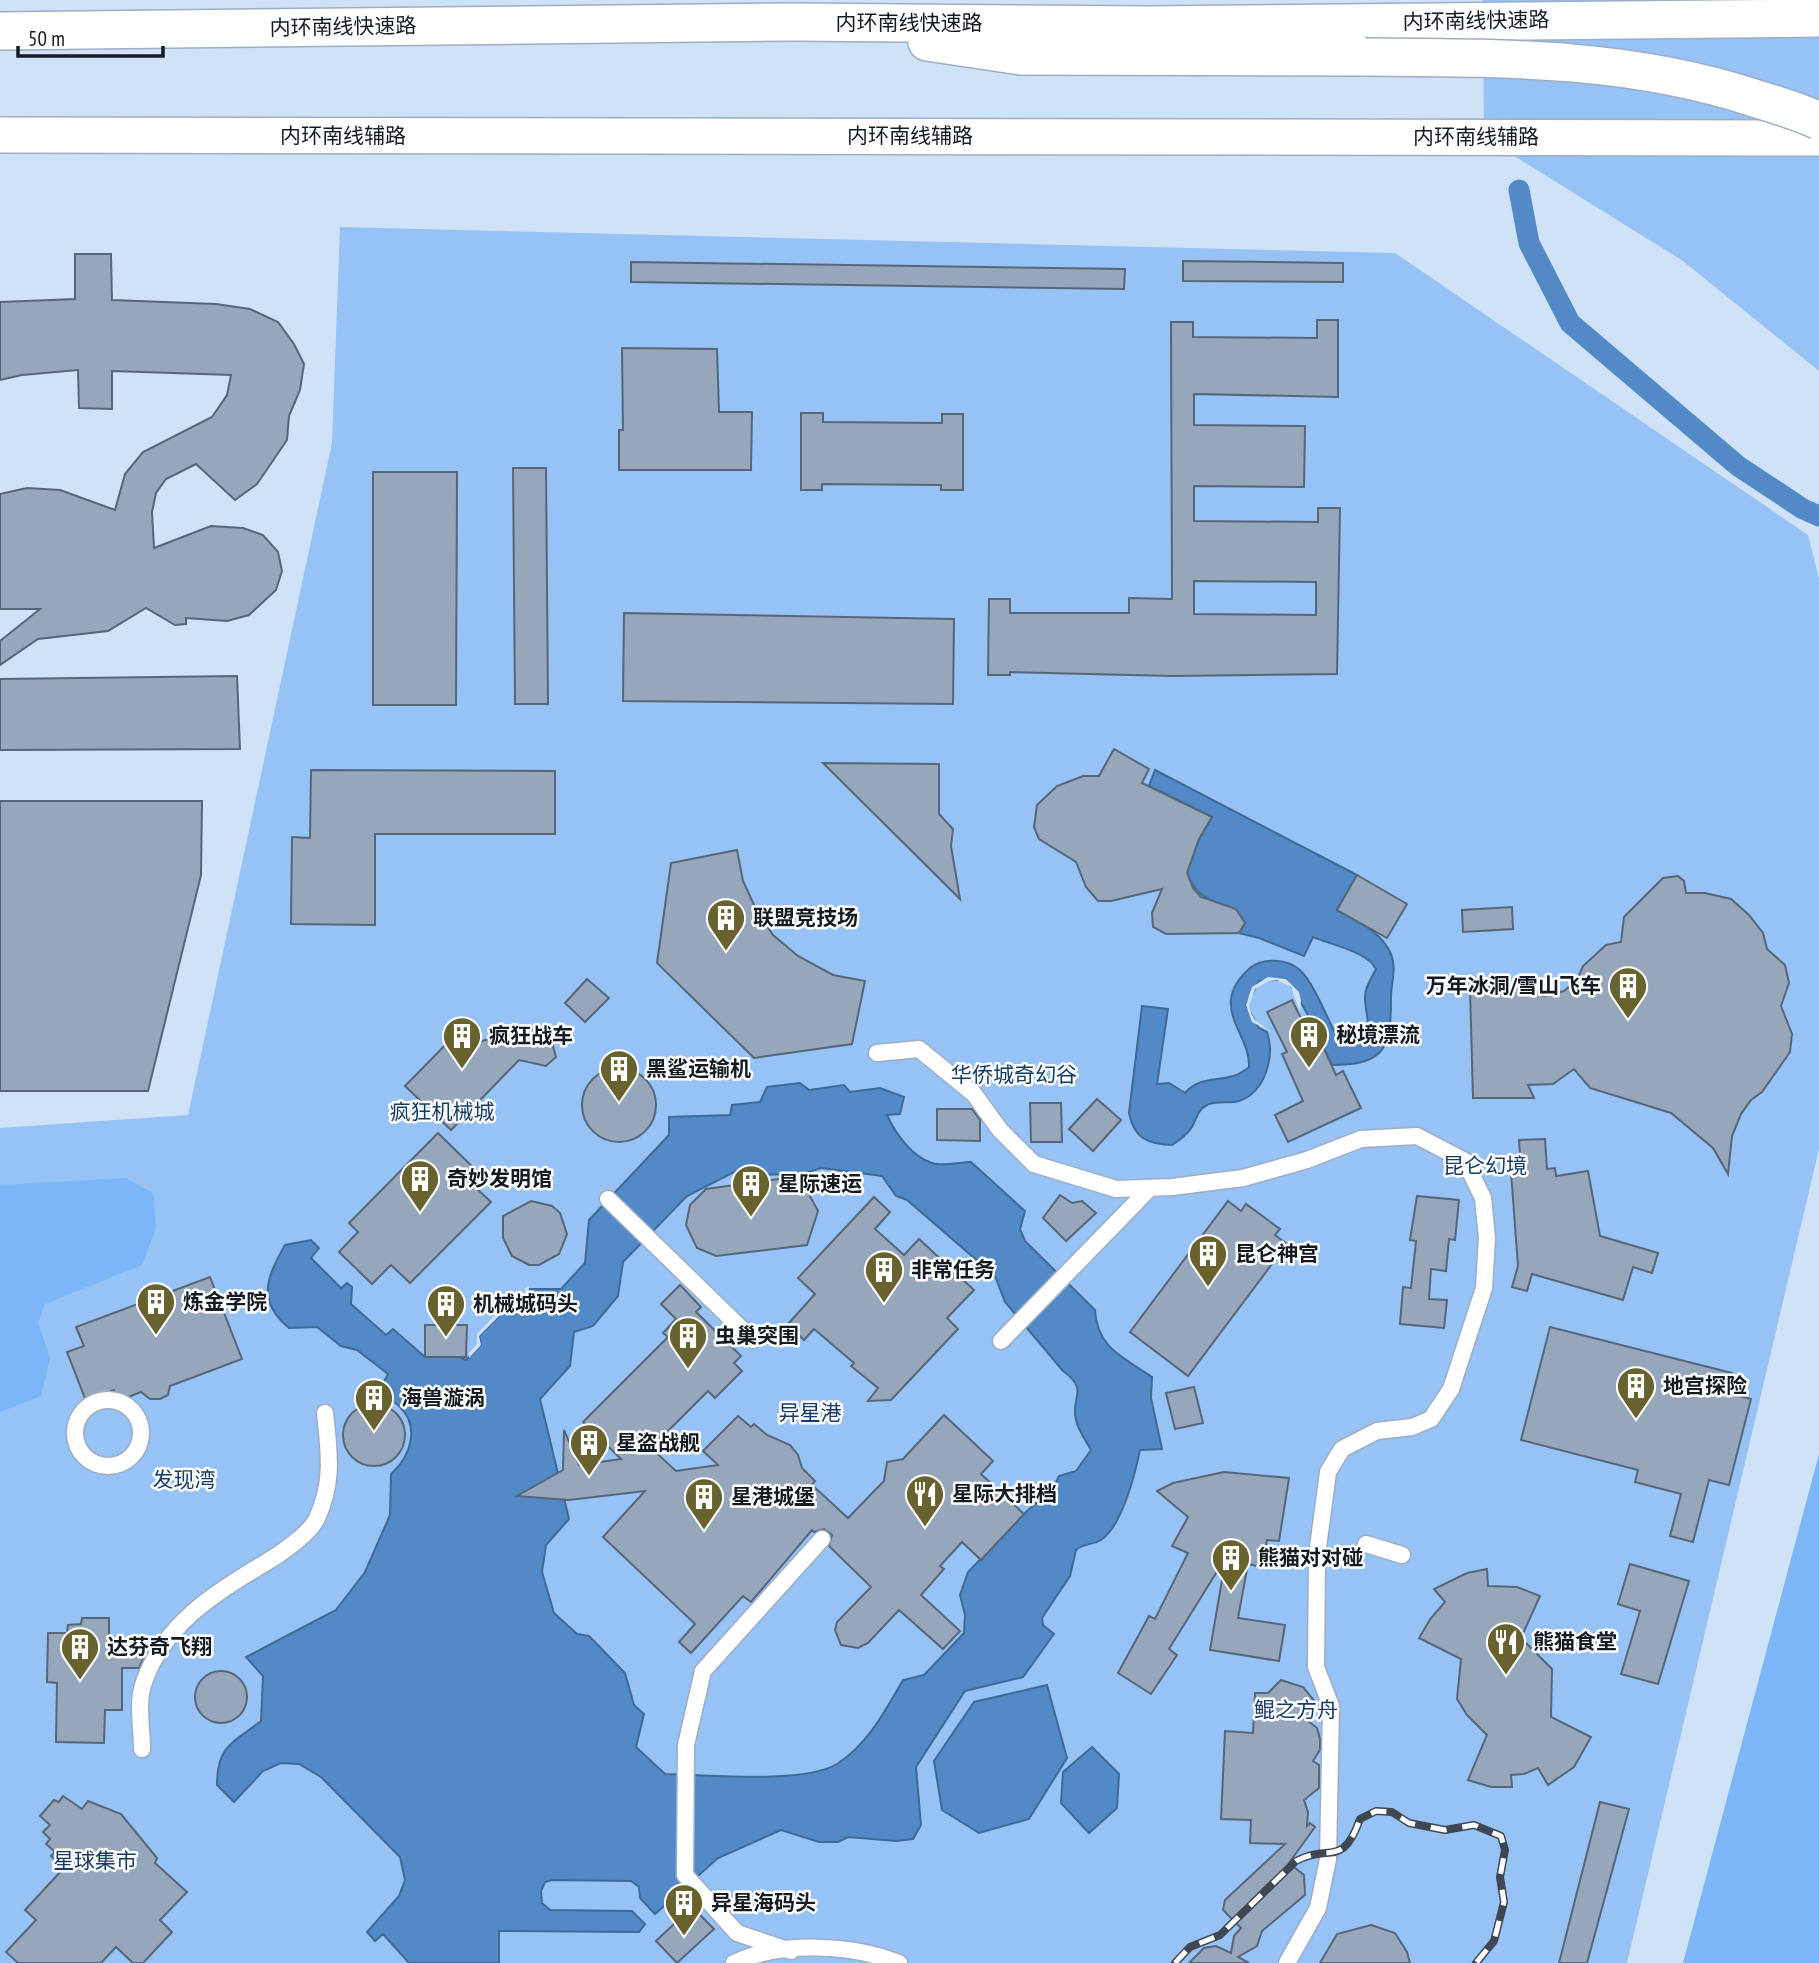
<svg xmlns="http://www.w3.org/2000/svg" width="1819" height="1963" font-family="'PT Sans Narrow','Noto Sans SC',sans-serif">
<rect width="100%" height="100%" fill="#d0e2f7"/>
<!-- green -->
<g fill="#96c2f6">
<path d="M1483,0H1819V371L1683,261L1484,137Z"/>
<path d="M340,227L1395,253L1808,535L1819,579V1149L1627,1963H0V1128L188,1115L332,443Z"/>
</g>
<!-- forest -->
<g fill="#7db6f7">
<path d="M126,1178L153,1193L156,1228L142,1265L45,1304L38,1323L50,1358L41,1396L0,1412V1185Z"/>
<path d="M1819,1454V1963H1683Z"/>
</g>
<!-- water -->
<g fill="#528ac8" stroke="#406996" stroke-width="2" fill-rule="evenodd">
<path d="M1155,770L1357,875L1337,910C1358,922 1381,931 1391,954C1397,968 1391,983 1391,997C1391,1046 1387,1065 1332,1065C1318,1037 1305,1005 1286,979L1259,981L1246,1005L1259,1028L1267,1032C1275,1055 1266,1092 1239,1101C1229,1104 1216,1100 1207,1105C1197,1110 1197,1119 1192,1127C1187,1135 1180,1140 1172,1145C1147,1144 1134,1138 1129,1113L1142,1006L1168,1009L1157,1084L1169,1083L1185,1093C1203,1072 1228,1086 1249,1067C1250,1042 1229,1024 1231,1000C1232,988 1241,976 1250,968C1263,957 1288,959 1300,970C1314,983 1328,1020 1337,1037C1383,1050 1364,1017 1365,996C1365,987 1372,977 1376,969C1368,952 1332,945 1313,937L1304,956L1259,938L1239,933L1245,923C1225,894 1202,911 1187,873L1199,839L1212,817L1149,786Z"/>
<path d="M800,1083L809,1090L844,1085L850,1092L880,1088L904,1097L900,1114L887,1115C895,1133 912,1157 932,1163C942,1167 959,1162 971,1162L1025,1211L1020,1229L1025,1241L1095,1310C1097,1348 1123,1357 1152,1377L1151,1398L1162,1449L1140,1450C1135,1474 1122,1526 1101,1540C1093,1545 1083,1543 1076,1550L1070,1576L1042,1618L1043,1625L1054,1634L1023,1677L965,1691L916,1767L921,1825L913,1839L896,1841L848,1837L838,1842H819L781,1830L718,1858L655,1914L640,1898L639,1887L631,1881L552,1880L545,1882L541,1891L542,1903L550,1910L632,1911L645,1924L639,1932L499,1931V1963H409L383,1934L375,1941L367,1932L399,1896L405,1880L400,1857L321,1777L299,1764L281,1763L263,1771L234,1802L217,1785C217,1745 233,1743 261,1721L263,1676L246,1657L336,1610L365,1572L390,1515L391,1474C411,1456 421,1426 398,1405C393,1400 383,1397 377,1394L388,1374L357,1350L341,1346L317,1327L289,1328C256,1301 267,1277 285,1245L311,1240L319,1248L311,1258L341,1288L347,1283L352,1287L351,1304L386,1335L393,1329L425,1357H459L466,1360L481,1345L479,1336L514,1301H528L529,1289H561L585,1263L589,1220L669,1135V1117L730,1115L732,1105L760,1102L767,1087ZM821,1168L882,1176L896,1196L907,1200L995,1276L1005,1302L1063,1371C1090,1390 1070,1398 1076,1420C1078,1430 1086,1441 1091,1450L1076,1471L1059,1476L1047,1500L1038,1501L1024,1514L968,1572L960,1595L965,1615L964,1633L924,1675L903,1680C885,1711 868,1744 837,1764C804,1784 706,1775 665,1774L636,1747L644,1714L634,1705L625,1673L589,1636L577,1634L554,1613L542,1572L546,1545L569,1519L540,1399L570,1366L574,1332L593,1326L618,1296L623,1262L687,1196L736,1171L745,1175L802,1174Z"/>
<path d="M1047,1685L1067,1758L1029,1819L979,1833L942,1810L934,1761L974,1702Z"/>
<path d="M1092,1747L1119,1774L1117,1808L1089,1833L1061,1803L1063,1772Z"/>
</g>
<!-- pier -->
<g fill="#d0e2f7">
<path d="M1268,977L1286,979L1299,992L1301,1001L1300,1012L1291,987L1277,980L1269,981L1255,989L1249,1005L1251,1013L1255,1020L1271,1032L1252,1022L1246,1005L1252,987Z"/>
<path d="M529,1286L528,1301H514L479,1336L481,1345L469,1358V1353L477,1344V1334L512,1298L525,1297V1288Z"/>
</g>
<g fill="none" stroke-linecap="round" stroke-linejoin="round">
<!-- canal -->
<path stroke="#528ac8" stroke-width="21" d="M1519,190L1529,243L1570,323L1738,466L1803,509L1819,516"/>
</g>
<!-- building -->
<g fill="#96a7bb" stroke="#566679" stroke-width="2" fill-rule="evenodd">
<path d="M75,254H111L112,300L216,304L250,309L278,322L294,344L304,364L300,390L289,416L287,440L257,484L235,500L196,464L166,479L156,493L152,512L154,548L211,526L243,528L263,535L278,552L282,571L276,590L249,615L227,621L186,618V624L175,625L146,608L108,631L38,639L0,665V641L40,609H0V494L27,488L60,490L115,510L125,474L143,452L212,417L227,395L231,375L112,371V409L79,408L78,370L22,375L0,380V302L75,299Z"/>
<path d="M1183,261L1343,263V282L1183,281Z"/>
<path d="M631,262L1125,269L1124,289L631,282Z"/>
<path d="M1317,320H1338V397L1194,394V425L1305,426L1304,487L1194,486V521L1318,522V508H1340L1337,674L1172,676L1010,672V675H988L989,599H1010V613H1129V598L1172,599L1171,322H1193V337L1317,338ZM1194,581L1316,582V615L1194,614Z"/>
<path d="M622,348L717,349L719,412H752L751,470H619V430H623Z"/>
<path d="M801,413H823V422L942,423V414H963V490H941V485L822,484V490H801Z"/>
<path d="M513,468H546L548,704H515Z"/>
<path d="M373,472H457L456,705H373Z"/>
<path d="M624,613L954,619L953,704L623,701Z"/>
<path d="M237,676L240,749L0,750V679Z"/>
<path d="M1114,749L1149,769L1142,783L1212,817L1199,839L1187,873L1193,888L1201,897L1236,909L1245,923L1239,933L1166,934L1153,927L1152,913L1162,889L1111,901H1098L1086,887L1076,862L1039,839L1034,827L1037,805L1057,786L1083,776H1099Z"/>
<path d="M823,763L939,764V814L953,829L951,846L960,899Z"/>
<path d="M311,770L555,771V834H375V925L291,924L292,837L310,838Z"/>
<path d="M0,801H202L201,875L148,1091H0Z"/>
<path d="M737,850L743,881L756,909L773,935L798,956L833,975L865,981L852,1044L754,1058L657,963L671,863Z"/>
<path d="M1357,875L1407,904L1387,938L1337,910Z"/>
<path d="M1678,876L1684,881L1686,893H1705L1731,899L1749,915L1763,933L1767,949L1785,965L1789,983L1781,1006L1792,1034L1790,1052L1762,1092L1751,1100L1741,1114L1732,1136L1728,1174L1713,1148L1671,1113L1590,1088L1574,1069L1553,1084L1528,1085L1534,1098H1473L1470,988L1527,986L1544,996L1564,991L1577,980L1583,966L1606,945L1621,942L1624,917L1663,878Z"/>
<path d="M1512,907L1513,929L1463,932L1462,910Z"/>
<path d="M587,979L609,998L585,1022L565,1003Z"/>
<path d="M1292,1000L1312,1041L1319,1038L1336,1075L1343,1071L1361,1108L1288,1142L1275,1115L1303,1101L1282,1054L1287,1052L1267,1012Z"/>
<path d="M547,1024L556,1057L546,1066L519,1060L451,1130L405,1086L461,1029L475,1043L525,1029L538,1030Z"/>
<circle cx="619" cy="1105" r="37"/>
<path d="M1097,1099L1121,1120L1093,1151L1069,1129Z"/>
<path d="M1030,1103H1061L1062,1142H1031Z"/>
<path d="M937,1109H972L980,1120V1141L937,1140Z"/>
<path d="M438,1133L484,1178L475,1187L491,1202L410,1283L391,1265L372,1284L339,1252L358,1232L349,1223Z"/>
<path d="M1545,1139L1547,1169L1555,1168L1556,1176L1588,1171L1600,1236L1658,1253L1652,1273L1633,1267L1623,1300L1532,1274L1527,1291L1512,1287L1518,1266L1511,1172L1521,1171L1519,1140Z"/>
<path d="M786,1178L805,1187L818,1211L807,1245L716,1256L697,1248L686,1225L690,1205L706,1189Z"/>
<path d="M1060,1195L1072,1203L1082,1201L1096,1213L1066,1241L1043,1218Z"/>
<path d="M1417,1196L1459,1200L1455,1240L1449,1239L1446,1271L1431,1269L1429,1299L1447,1300L1444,1328L1400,1324L1403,1287L1411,1288L1416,1241L1410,1240Z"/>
<path d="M874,1197L890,1212L875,1229L904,1255L919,1239L974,1290L947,1318L958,1329L891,1400L868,1401L878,1388L851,1366L854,1363L814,1329L804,1340L788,1324L815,1294L798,1278Z"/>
<path d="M531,1201L552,1206L560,1213L567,1234L559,1254L539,1265H529L512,1256L503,1238V1216Z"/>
<path d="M1228,1201L1241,1211L1246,1204L1280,1229L1275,1235L1287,1244L1188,1376L1130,1332Z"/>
<path d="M210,1277L242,1359L170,1386L168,1395L160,1399H150L141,1392L118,1401L114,1390L86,1401L67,1352L84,1346L76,1327Z"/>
<path d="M680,1285L701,1307L696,1312L741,1356L734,1363L742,1371L715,1398L708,1391L651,1448L676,1471L718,1465L703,1451L738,1416L751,1427L754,1424L767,1435L790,1445L798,1455L802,1468L815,1481L812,1485L848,1518L884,1481L887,1462L903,1459L944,1415L993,1461L981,1474L1024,1514L981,1560L962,1542L940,1566L944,1569L921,1595L960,1631L943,1649L899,1610L868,1643L858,1648L841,1645L835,1630L837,1622L871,1587L829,1546L832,1535L824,1529L814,1532L812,1530L751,1602L743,1596L691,1653L679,1642L695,1624L603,1537L645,1491L569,1500L517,1496L563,1470L564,1430L579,1465L621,1459L583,1422L668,1337L663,1333L676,1319L661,1304Z"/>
<path d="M425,1325H467L466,1357H425Z"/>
<path d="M1550,1327L1732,1373L1727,1393L1751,1399L1729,1485L1709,1480L1693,1542L1670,1536L1681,1494L1635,1482L1638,1470L1521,1440Z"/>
<path d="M1194,1387L1203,1423L1175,1429L1166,1393Z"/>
<circle cx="374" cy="1435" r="31"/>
<path d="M1224,1472L1289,1478L1279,1541L1267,1540L1261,1567L1248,1564L1238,1618L1285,1625L1279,1661L1210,1650L1226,1557L1169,1649L1177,1655L1151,1694L1118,1673L1149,1616L1155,1619L1188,1553L1172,1546L1188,1517L1157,1491L1173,1483Z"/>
<path d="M1630,1564L1689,1581L1658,1684L1621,1674L1640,1611L1618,1604Z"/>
<path d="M1487,1569L1488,1586L1517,1587L1540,1596L1521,1638L1552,1669L1551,1717L1591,1737L1574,1767L1548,1785L1538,1768L1524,1774L1511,1775L1512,1787H1491L1468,1780L1487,1735L1467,1715L1457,1699L1461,1659L1419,1638L1431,1618L1445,1602L1434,1589L1467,1573Z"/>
<path d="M82,1618H109V1646H128L127,1654L146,1653L139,1668H122V1710H105L104,1743L56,1742L57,1683L47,1682L48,1633H67L68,1625L81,1624Z"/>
<circle cx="221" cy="1697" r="26"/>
<path d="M1281,1680L1303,1687L1318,1705L1308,1721L1317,1728L1320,1739V1750L1313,1761L1319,1765V1788L1304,1800L1308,1812L1307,1826L1310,1823L1315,1827L1289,1863L1304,1875L1305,1895L1262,1931L1257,1946L1238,1957L1249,1963H1189L1204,1948L1216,1946L1231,1953L1234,1936L1241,1928L1223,1910L1225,1900L1285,1844L1250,1843L1251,1820L1221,1819L1225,1731L1253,1733L1255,1693H1268Z"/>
<path d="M63,1796L82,1809L88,1801L121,1814L157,1858L155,1863L187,1892L160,1920L172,1932L143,1963H133L116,1947L101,1963H18L6,1952L36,1920L25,1910L64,1868L51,1856L55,1852L46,1844L50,1839L43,1832L50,1825L40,1816L54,1800L59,1802Z"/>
<path d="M1600,1802L1629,1809L1587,1963H1559Z"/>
<path d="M692,1907L714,1929L677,1963L656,1941Z"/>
<path d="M1371,1925L1395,1933L1407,1952L1410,1963H1320L1337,1934Z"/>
</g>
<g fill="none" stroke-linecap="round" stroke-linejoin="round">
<!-- pedestrian casing -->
<g stroke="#9daec3" stroke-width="19">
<g id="pedestrian">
<path d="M877,1053L919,1049L974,1094L1000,1130L1034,1164L1116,1189L1172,1187L1243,1178L1307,1160L1361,1139L1417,1136L1465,1161L1483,1198L1487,1238L1484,1288L1451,1389L1431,1419L1412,1427L1377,1431L1342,1449L1328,1472L1317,1555L1316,1667L1331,1706L1328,1859L1318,1908L1287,1963"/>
<path d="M608,1199L753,1340"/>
<path d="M1001,1341L1150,1188"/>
<circle cx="108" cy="1433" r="33"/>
<path d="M1366,1544L1402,1555"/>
<path d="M142,1749C142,1730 137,1703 143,1685C162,1626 214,1593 265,1563C279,1555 311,1533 317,1518C334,1482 329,1451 325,1413"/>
<path d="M791,1951L737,1933L685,1875L686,1745L703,1671L822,1539"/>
<path d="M734,1963C780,1941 851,1944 899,1963"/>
</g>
</g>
<!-- primary casing -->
<g stroke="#9daec3" stroke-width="38">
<path id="primary" d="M0,135L1819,138"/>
</g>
<!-- trunk casing -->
<g stroke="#9daec3" stroke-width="40">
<g id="trunk">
<path d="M0,31L794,22L1148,25L1819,18"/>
<path d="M927,42L1021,56L1365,57"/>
</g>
</g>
<!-- pedestrian -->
<use href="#pedestrian" stroke="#fff" stroke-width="16"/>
<!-- primary -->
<use href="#primary" stroke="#fff" stroke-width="35"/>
<!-- trunk -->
<use href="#trunk" stroke="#fff" stroke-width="37"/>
<!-- rail casing -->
<g stroke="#3f4752" stroke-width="8">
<path id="rail" d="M1175,1963L1190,1947L1220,1935L1296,1861C1330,1843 1342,1869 1360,1819L1376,1811L1392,1812L1409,1823L1445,1830L1474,1825L1501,1836L1505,1850L1500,1877L1504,1902L1494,1941L1476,1963"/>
</g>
<!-- rail -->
<use href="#rail" stroke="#fff" stroke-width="5" stroke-dasharray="16" stroke-linecap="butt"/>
<!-- trunk-bridge casing -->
<g stroke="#9daec3" stroke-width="40" stroke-linecap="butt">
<path id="trunk-bridge" d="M1365,57C1496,58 1627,56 1754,98C1776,105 1798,111 1819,121"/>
</g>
<!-- trunk-bridge -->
<use href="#trunk-bridge" stroke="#fff" stroke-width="37"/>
</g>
<!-- icons -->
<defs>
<g id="building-pin" transform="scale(2.0125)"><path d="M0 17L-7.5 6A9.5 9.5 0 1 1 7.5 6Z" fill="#68622e" stroke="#fff"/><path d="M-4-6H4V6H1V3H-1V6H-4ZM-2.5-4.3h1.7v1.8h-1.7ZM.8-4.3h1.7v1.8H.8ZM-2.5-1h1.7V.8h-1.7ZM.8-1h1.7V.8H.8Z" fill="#fff"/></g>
<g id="restaurant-pin" transform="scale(2.0125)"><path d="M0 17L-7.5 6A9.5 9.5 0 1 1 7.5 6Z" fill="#68622e" stroke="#fff"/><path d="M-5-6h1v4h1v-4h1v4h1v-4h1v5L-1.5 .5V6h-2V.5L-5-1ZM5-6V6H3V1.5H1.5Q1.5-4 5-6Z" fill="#fff"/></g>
</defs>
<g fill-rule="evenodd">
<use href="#building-pin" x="726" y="918"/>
<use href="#building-pin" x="1628" y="986"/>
<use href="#building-pin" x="1309" y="1035"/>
<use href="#building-pin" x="462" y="1036"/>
<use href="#building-pin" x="619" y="1069"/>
<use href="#building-pin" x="420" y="1179"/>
<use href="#building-pin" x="751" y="1184"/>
<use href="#building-pin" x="1208" y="1254"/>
<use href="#building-pin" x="884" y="1270"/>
<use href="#building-pin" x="156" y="1302"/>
<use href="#building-pin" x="446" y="1304"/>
<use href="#building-pin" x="688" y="1336"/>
<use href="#building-pin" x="1636" y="1386"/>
<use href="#building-pin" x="374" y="1398"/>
<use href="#building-pin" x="589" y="1443"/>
<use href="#restaurant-pin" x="925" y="1494"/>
<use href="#building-pin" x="704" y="1497"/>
<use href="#building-pin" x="1231" y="1558"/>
<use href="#restaurant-pin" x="1506" y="1642"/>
<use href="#building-pin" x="80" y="1647"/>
<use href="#building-pin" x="684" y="1903"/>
</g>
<g text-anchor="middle" stroke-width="5" stroke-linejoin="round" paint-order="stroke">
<!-- street labels -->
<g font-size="21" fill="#151b23" stroke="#fff">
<text transform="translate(1476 21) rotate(-1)" y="7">内环南线快速路</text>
<text x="909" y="30">内环南线快速路</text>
<text transform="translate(343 27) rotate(-1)" y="7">内环南线快速路</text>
<text x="343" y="143">内环南线辅路</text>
<text x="910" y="143">内环南线辅路</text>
<text x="1476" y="144">内环南线辅路</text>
</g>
<!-- poi labels -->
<g font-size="21" font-weight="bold" fill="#151b23" stroke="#fff" text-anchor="start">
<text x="753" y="925">联盟竞技场</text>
<text x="1601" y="993" text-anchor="end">万年冰洞/雪山飞车</text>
<text x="1336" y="1042">秘境漂流</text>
<text x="489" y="1043">疯狂战车</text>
<text x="646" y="1076">黑鲨运输机</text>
<text x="447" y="1186">奇妙发明馆</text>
<text x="778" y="1191">星际速运</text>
<text x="1235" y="1261">昆仑神宫</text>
<text x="911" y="1277">非常任务</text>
<text x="183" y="1309">炼金学院</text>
<text x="473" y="1311">机械城码头</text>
<text x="715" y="1343">虫巢突围</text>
<text x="1663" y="1393">地宫探险</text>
<text x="401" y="1405">海兽漩涡</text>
<text x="616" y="1450">星盗战舰</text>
<text x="952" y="1501">星际大排档</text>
<text x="731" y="1504">星港城堡</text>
<text x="1258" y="1565">熊猫对对碰</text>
<text x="1533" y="1649">熊猫食堂</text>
<text x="107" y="1654">达芬奇飞翔</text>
<text x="711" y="1910">异星海码头</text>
</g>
<!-- park labels -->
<g font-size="21" fill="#153c66" stroke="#fff">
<text x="1014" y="1082">华侨城奇幻谷</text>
<text x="442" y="1119">疯狂机械城</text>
<text x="1485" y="1173">昆仑幻境</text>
<text x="810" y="1420">异星港</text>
<text x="184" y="1487">发现湾</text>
<text x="1296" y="1717">鲲之方舟</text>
<text x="95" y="1868">星球集市</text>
</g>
</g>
<!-- scale -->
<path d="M18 46v10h145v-10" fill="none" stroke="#151b23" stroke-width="3.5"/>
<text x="28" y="46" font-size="21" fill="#151b23" stroke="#ffffff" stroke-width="5" paint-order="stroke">50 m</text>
</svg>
